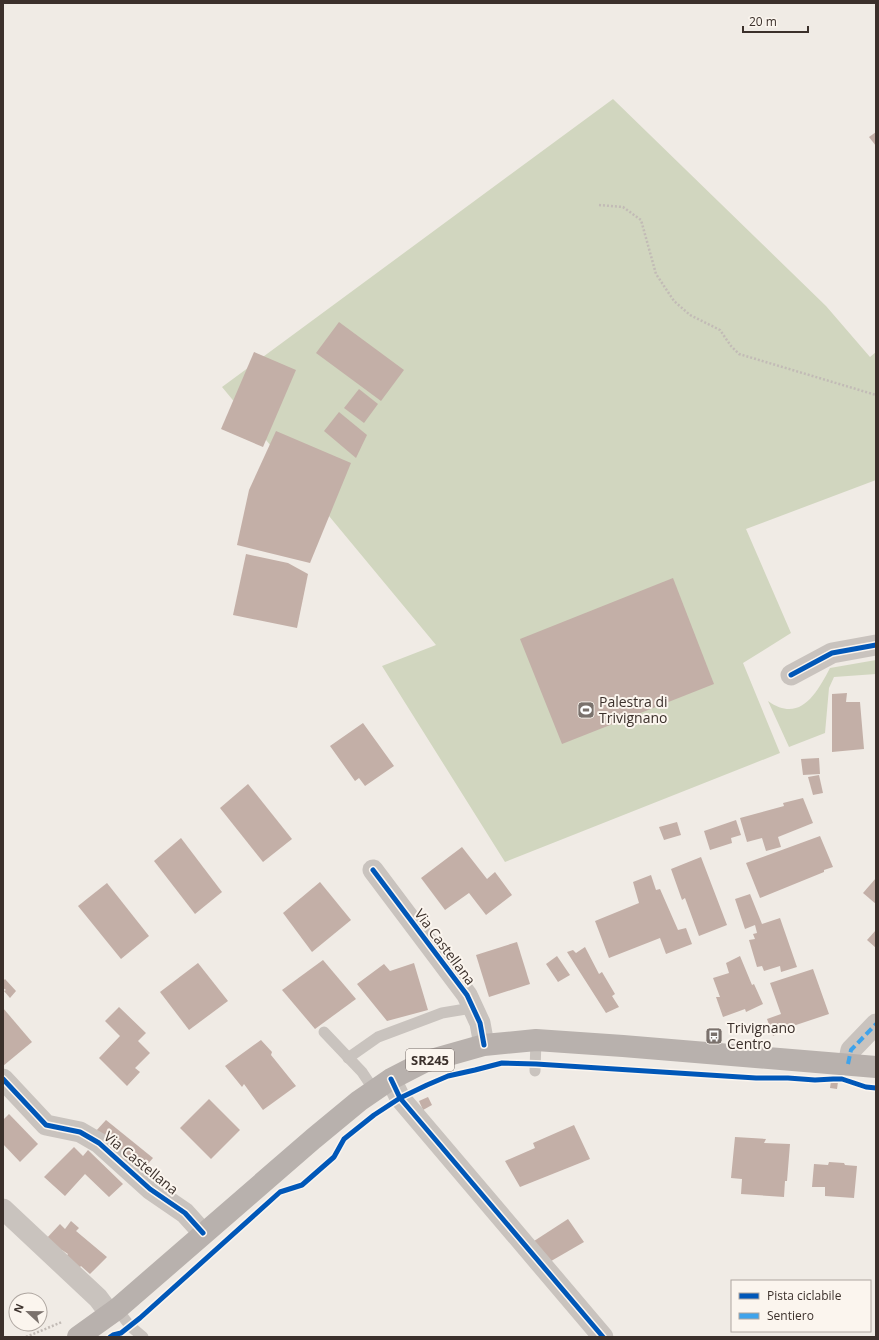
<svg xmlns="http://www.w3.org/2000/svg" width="879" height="1340" font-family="'Open Sans',sans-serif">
<rect width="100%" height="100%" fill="#f0ebe5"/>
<!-- green -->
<g fill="#d1d6bf">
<path d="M613,99L826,306L870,357L876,352V480L746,529L791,633L743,663L780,753L505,862L382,666L436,645L222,387Z"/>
<path d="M876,660V674L834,677L829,688L825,733L789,747L768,701C800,724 817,693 830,668Z"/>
</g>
<!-- building -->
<g fill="#c3afa7">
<path d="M876,132V146L869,137Z"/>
<path d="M339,322L404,370L381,401L316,353Z"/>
<path d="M254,352L296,370L263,447L221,429Z"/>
<path d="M359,389L378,404L364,423L344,408Z"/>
<path d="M339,412L367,435L356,458L324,431Z"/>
<path d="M276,431L351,463L310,563L237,545L249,490Z"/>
<path d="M246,554L288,563L308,574L297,628L233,615Z"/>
<path d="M673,578L714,684L562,744L520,639Z"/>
<path d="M847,693L846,702H860L864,749L832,752V694Z"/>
<path d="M363,723L394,766L365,786L359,778L355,781L330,746Z"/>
<path d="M819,758L820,774L803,775L801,759Z"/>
<path d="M819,775L823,793L813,795L808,777Z"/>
<path d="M248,784L292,839L263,862L220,808Z"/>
<path d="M803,798L813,823L778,837L781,847L766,851L762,838L747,842L740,818L784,806L783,803Z"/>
<path d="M736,820L741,835L731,838L732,843L710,850L704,831Z"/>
<path d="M677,822L681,835L664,840L659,827Z"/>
<path d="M820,836L833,867L824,870V872L760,898L746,863Z"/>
<path d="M181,838L222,892L195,914L154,861Z"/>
<path d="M462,847L487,879L495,872L512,895L486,915L469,893L445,910L421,878Z"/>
<path d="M701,857L727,925L699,936L685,898L682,900L671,869Z"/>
<path d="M651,875L656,890L660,889L678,930L686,928L692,944L666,954L660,938L609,958L595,921L639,903L633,882Z"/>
<path d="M876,878V904L863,893Z"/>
<path d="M320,882L351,920L312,952L283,913Z"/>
<path d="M107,883L149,936L121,959L78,906Z"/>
<path d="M750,894L762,924L780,918L797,967L781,972L780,966L764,971L762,966L757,967L749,940L755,939L753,934L757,933L755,925L745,929L735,899Z"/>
<path d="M876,930V948L867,940Z"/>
<path d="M517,942L530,984L489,997L476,955Z"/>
<path d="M585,947L599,974L602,972L615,994L612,996L619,1007L606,1013L567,952L573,950L576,953Z"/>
<path d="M557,956L570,975L558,982L546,964Z"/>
<path d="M740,956L752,985L754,984L763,1004L746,1012L745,1009L723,1017L716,997H720L713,978L729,973L726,963Z"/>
<path d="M323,960L356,999L315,1029L282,990Z"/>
<path d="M198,963L228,1001L189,1030L160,992Z"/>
<path d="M414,963L428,1010L387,1021L357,984L384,964L390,971Z"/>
<path d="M813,969L829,1014L787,1028L773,1036L767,1019L781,1014L770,983Z"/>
<path d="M5,979L16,991L10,998L4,991L6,990L3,988V981Z"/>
<path d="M119,1007L146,1033L138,1041L150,1053L135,1068L140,1072L127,1086L99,1058L120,1036L105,1021Z"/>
<path d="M3,1008L32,1042L3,1066Z"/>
<path d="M261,1040L272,1052L271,1055L296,1086L263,1110L244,1084L242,1087L225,1066Z"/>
<path d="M831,1081L838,1082L837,1089L830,1088Z"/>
<path d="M428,1097L432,1105L423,1110L419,1101Z"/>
<path d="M209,1099L240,1130L211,1159L180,1128Z"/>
<path d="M9,1114L38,1144L20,1162L3,1144V1120Z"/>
<path d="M106,1120L153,1158L139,1174L95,1132Z"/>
<path d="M574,1125L590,1159L520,1187L505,1161L535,1148L533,1143Z"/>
<path d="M735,1137L766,1139L764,1143L790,1144L787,1181H785L784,1197L741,1194L742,1179L731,1178Z"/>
<path d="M74,1147L83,1156L88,1150L123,1184L109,1197L85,1174L65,1196L44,1177Z"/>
<path d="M829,1162L844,1163L845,1165L857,1166L854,1198L825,1196V1187H812L814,1164L828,1165Z"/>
<path d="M568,1219L584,1242L546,1264L531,1243Z"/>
<path d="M71,1221L79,1228L76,1231L107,1257L90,1274L81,1266L78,1269L65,1258L68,1254L62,1250L60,1252L45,1240L60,1224L65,1229Z"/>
</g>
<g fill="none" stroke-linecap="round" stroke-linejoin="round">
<!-- path -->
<g stroke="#c2bbb6" stroke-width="2.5" stroke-dasharray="2 2" stroke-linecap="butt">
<path d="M599,205L623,207L641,220L656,274L674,301L690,315L720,330L731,346L739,354L876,395"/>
<path d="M26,1337L62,1322"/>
</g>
<!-- service -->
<g stroke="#c9c3be" stroke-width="11">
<path d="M324,1032L362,1072L374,1090"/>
<path d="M348,1058L378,1037L442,1013L472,1008"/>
<path d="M535,1071L536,1040"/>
<path d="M117,1309L130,1326L143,1337"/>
</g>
<!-- minor -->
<g stroke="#c9c3be" stroke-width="21">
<path d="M791,675L832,653L876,645"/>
<path d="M373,870L467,995L480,1023L484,1045"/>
<path d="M848,1064L851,1050L876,1024"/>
<path d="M3,1079L46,1125L80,1132L99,1143L150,1189L185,1213L203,1233"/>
<path d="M391,1079L400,1098L603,1337"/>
<path d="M3,1209L98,1298L110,1314"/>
</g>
<!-- primary -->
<path stroke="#b8b1ad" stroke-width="22" d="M78,1337L117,1309L313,1139L359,1101L391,1079L424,1062L484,1045L536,1040L623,1046L876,1067"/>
<!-- quiet -->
<path stroke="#3fa3eb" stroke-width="4" stroke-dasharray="8 4" stroke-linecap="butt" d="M848,1064L851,1050L876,1024"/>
<!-- cycleway casing -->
<g stroke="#fbf5ee" stroke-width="8">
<g id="cycleway">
<path d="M791,675L832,653L876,645"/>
<path d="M373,870L467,995L480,1023L484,1045"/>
<path d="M3,1079L46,1125L80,1132L99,1143L150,1189L185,1213L203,1233"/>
<path d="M391,1079L400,1098L603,1337"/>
<path d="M110,1337L113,1335L121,1333L140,1318L280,1192L302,1185L334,1157L344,1139L374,1115L400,1098L427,1085L448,1076L475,1070L502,1063L536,1064L756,1078H788L815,1080L833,1079H842L866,1087L876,1088"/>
</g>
</g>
<!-- cycleway -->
<use href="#cycleway" stroke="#0057b8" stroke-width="5"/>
</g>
<!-- icons -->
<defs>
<g id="stadium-square" transform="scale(0.9)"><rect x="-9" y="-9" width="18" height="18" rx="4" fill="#7a716c" stroke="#fbf5ee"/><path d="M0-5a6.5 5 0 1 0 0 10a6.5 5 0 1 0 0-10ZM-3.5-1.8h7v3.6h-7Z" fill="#fff"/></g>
<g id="bus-square" transform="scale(0.9)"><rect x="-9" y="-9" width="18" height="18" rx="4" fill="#7a716c" stroke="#fbf5ee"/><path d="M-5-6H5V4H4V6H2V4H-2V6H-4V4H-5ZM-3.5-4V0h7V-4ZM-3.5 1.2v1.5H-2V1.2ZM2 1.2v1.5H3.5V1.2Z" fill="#fff"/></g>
</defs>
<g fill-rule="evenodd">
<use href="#stadium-square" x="586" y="710"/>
<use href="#bus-square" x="714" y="1036"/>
</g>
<g text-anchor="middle" stroke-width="4" stroke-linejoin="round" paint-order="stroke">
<!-- shield labels -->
<rect fill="#fbf5ee" stroke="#756b66" stroke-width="1" x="406" y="1049" width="48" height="22" rx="3"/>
<g font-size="13" font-weight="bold" fill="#3b302b">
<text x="430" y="1065">SR245</text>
</g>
<!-- poi labels -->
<g font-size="14" fill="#3b302b" stroke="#fbf5ee" text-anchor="start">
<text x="599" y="707">Palestra di<tspan x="599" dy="16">Trivignano</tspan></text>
<text x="727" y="1033">Trivignano<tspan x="727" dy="16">Centro</tspan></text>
</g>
<!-- street labels -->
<g font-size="14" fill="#3b302b" stroke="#fbf5ee">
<text transform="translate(445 947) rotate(53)" y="5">Via Castellana</text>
<text transform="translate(141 1163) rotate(39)" y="5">Via Castellana</text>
</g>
</g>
<!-- border -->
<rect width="879" height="1340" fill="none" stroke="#3b302b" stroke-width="8"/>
<!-- legend -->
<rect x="731" y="1280" width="140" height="52" fill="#fbf5ee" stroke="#aea6a0"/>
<rect x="739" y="1293" width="20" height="6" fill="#0057b8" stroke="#aea6a0"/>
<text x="767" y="1300" font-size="12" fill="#3b302b">Pista ciclabile</text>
<rect x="739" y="1313" width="20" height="6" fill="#3fa3eb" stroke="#aea6a0"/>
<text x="767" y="1320" font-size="12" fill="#3b302b">Sentiero</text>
<!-- north arrow -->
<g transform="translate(28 1312) rotate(292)"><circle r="19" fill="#fbf5ee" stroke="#aea6a0"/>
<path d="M0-3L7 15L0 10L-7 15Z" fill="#7a716c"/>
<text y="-6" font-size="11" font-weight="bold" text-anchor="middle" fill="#3b302b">N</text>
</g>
<!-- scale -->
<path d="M743 26v6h65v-6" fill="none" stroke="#3b302b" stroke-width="2"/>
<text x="749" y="26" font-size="12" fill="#3b302b" stroke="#fbf5ee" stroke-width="3" paint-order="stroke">20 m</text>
</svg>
